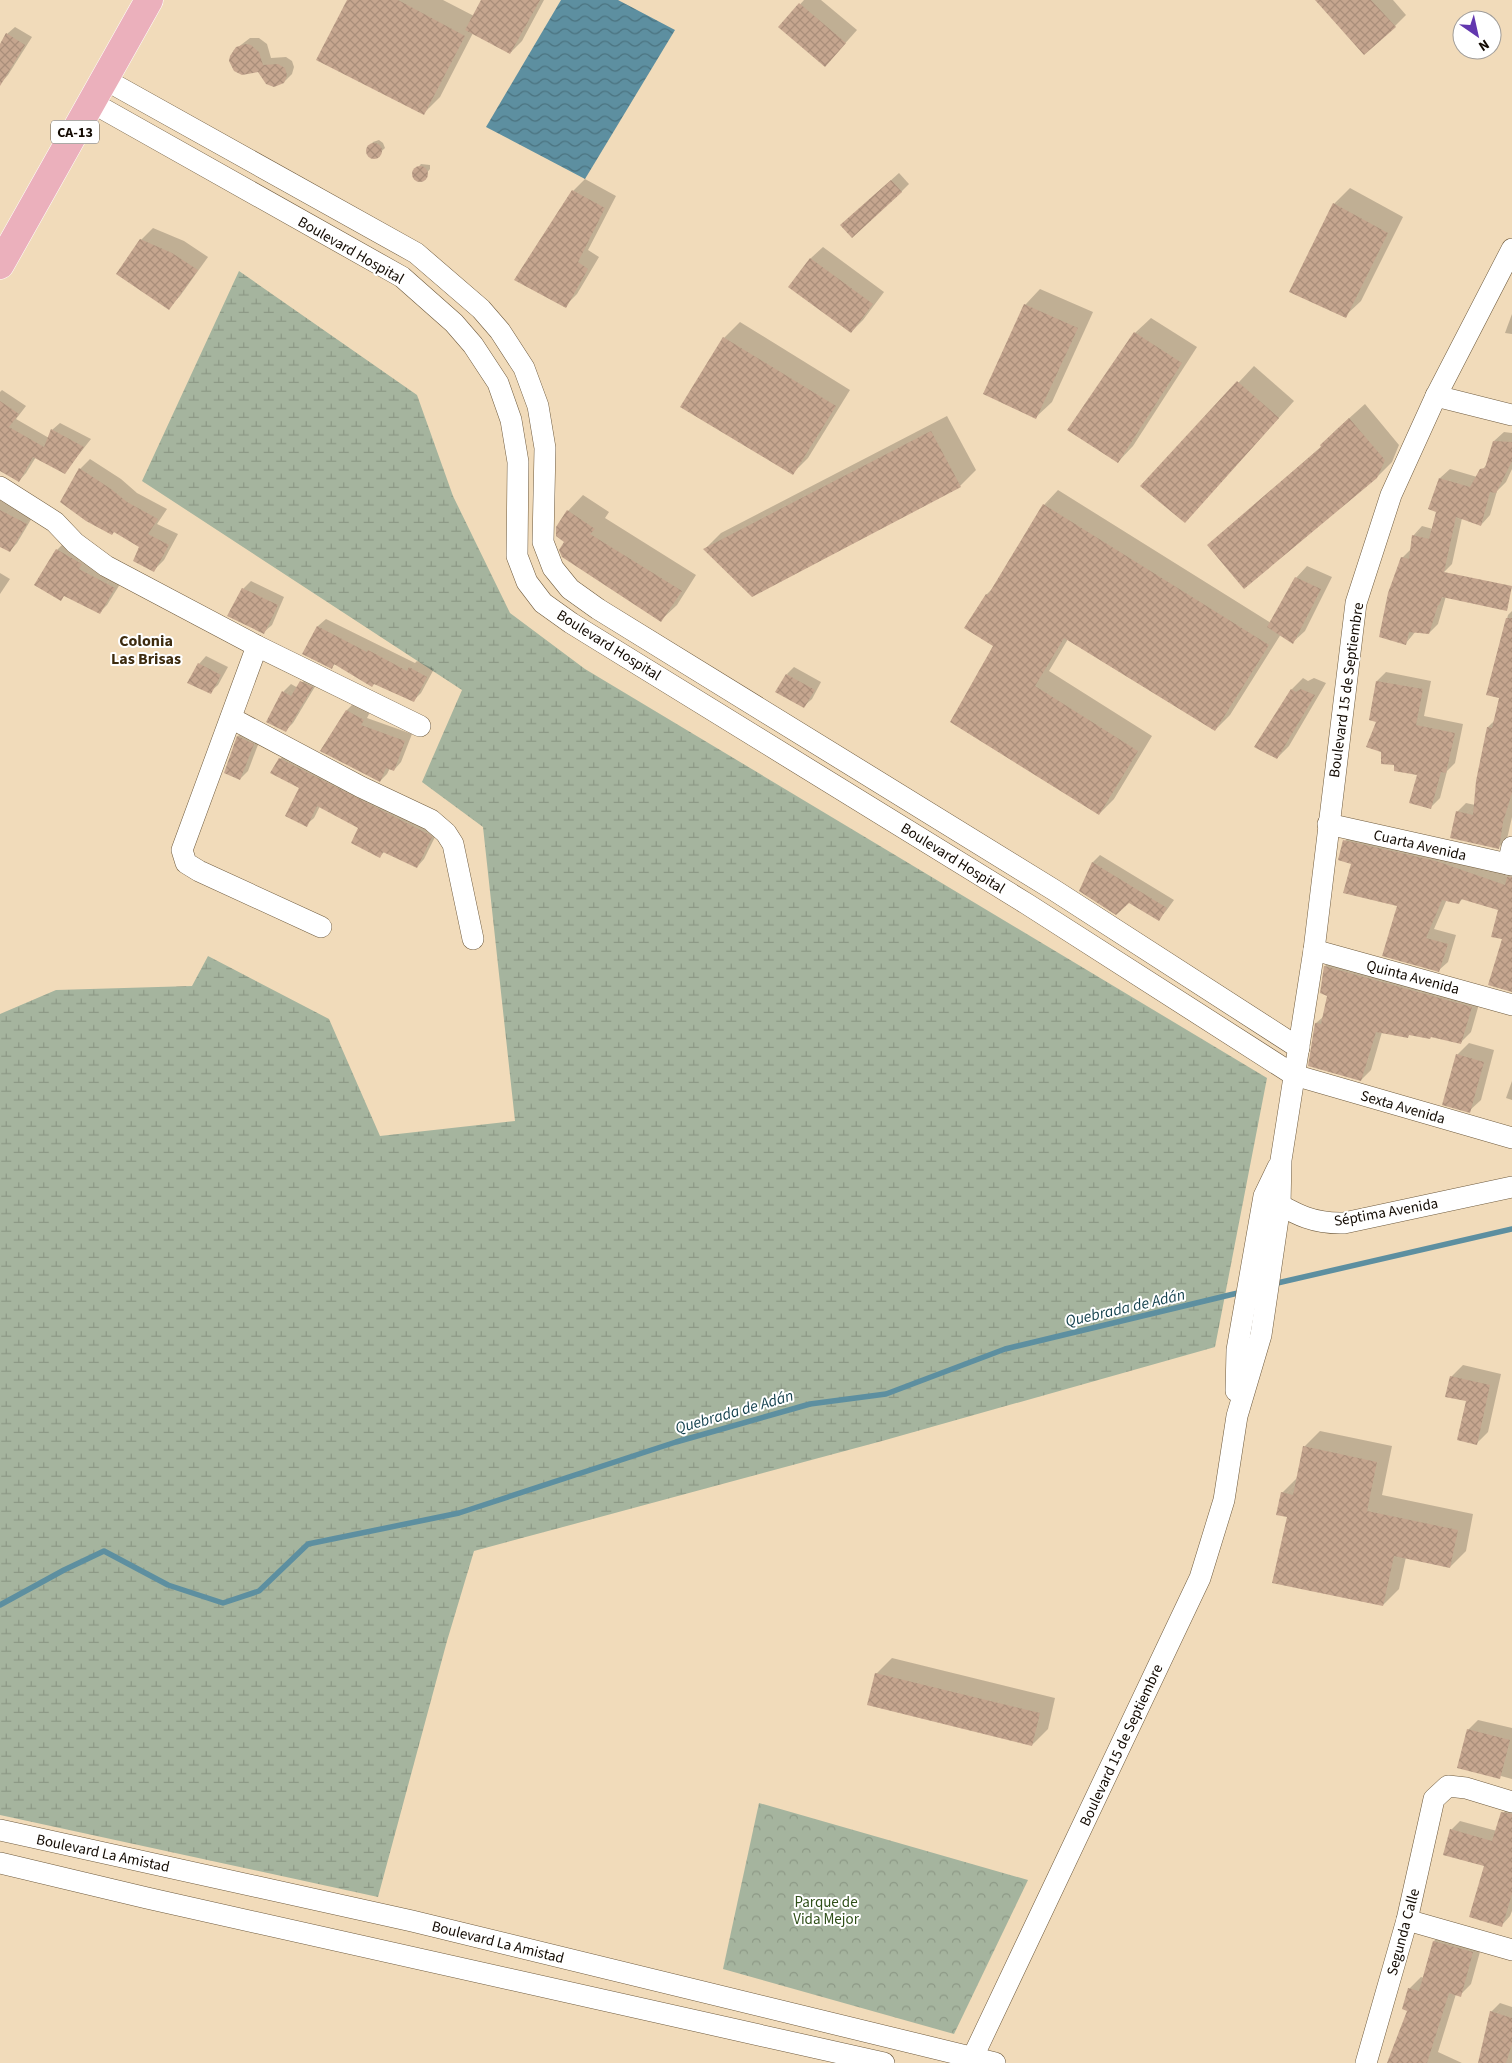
<svg xmlns="http://www.w3.org/2000/svg" width="1512" height="2063" font-family="'Source Sans 3',sans-serif">
<defs>
<pattern id="wetland-marsh" width="20" height="14" patternUnits="userSpaceOnUse" patternTransform="scale(1.25)"><rect width="20" height="14" fill="#a5b49e"/><path d="M1 5h8M5 5V1M11 12h8M15 12V8" fill="none" stroke="#8d9986"/></pattern>
<pattern id="park-crowns" width="20" height="18" patternUnits="userSpaceOnUse" patternTransform="scale(1.25)"><rect width="20" height="18" fill="#a5b49e"/><path d="M2 6a3 3 0 1 1 6 0M12 15a3 3 0 1 1 6 0" fill="none" stroke="#8d9986"/></pattern>
<pattern id="water-waves" width="16" height="10" patternUnits="userSpaceOnUse" patternTransform="scale(1.25)"><rect width="16" height="10" fill="#5d8fa0"/><path d="M0 5q4-4 8 0t8 0" fill="none" stroke="#4b7380"/></pattern>
<pattern id="building-cross-hatch" width="8" height="8" patternUnits="userSpaceOnUse" patternTransform="scale(1.25)"><rect width="8" height="8" fill="#c6a68f"/><path d="M0 0l8 8M0 8l8-8" fill="none" stroke="#a98e7a"/></pattern>
</defs>
<rect width="100%" height="100%" fill="#f1dbba"/>
<!-- wetland -->
<path fill="url(#wetland-marsh)" d="M239,271L417,395L453,496L510,613L585,669L1267,1078L1215,1347L882,1441L474,1551L447,1641L378,1897L0,1815V1014L56,990L192,986L208,956L329,1019L380,1136L515,1121L483,827L422,782L462,690L142,481Z"/>
<!-- park -->
<path fill="url(#park-crowns)" d="M759,1803L1028,1880L954,2034L723,1969Z"/>
<!-- water -->
<path fill="url(#water-waves)" d="M561,0H618L675,30L585,179L486,127Z"/>
<!-- shadow -->
<g fill="#0003">
<path d="M348,0H443L474,16L482,0H544L522,41L510,53L473,33L440,97L424,113Z"/>
<path d="M804,0H821L857,30L825,66L780,27Z"/>
<path d="M1320,0H1393L1406,15L1395,26Z"/>
<path d="M15,27L32,37L8,75L1,83L0,46L7,34Z"/>
<path d="M250,38H259L267,44L271,58L286,57L292,61L294,67L292,74L284,82L259,70L247,74L238,72L233,51Z"/>
<path d="M379,140L383,143L385,148L374,158L368,155L367,149L373,142Z"/>
<path d="M421,164L430,165V169L421,180L415,178L413,173Z"/>
<path d="M899,173L909,184L901,192L849,218Z"/>
<path d="M585,179L616,196L588,250L599,257L577,294L565,306L573,191Z"/>
<path d="M1350,188L1403,217L1361,301L1345,316L1334,204Z"/>
<path d="M153,228L184,241L208,257L180,296L169,308L141,240Z"/>
<path d="M823,247L884,292L863,320L851,332L790,286L811,258Z"/>
<path d="M1040,289L1093,312L1052,402L1036,417L1025,305Z"/>
<path d="M1512,314V334L1505,333Z"/>
<path d="M1151,318L1197,347L1133,446L1118,462L1135,333Z"/>
<path d="M740,322L850,390L808,458L792,474L724,338Z"/>
<path d="M1254,366L1294,401L1185,522L1142,486Z"/>
<path d="M2,390L26,406L16,419L49,438L52,430L60,423L91,439L65,472L36,457L26,473L19,481L0,452V392Z"/>
<path d="M1365,404L1399,445L1392,462L1377,477L1209,545L1322,446L1336,430Z"/>
<path d="M947,416L976,470L960,486L705,549L721,533Z"/>
<path d="M1504,432L1512,433V469L1506,482L1497,491L1490,515L1481,525L1462,518L1452,564L1443,573L1448,589L1438,624L1429,633L1416,631L1406,643L1402,558L1411,549L1413,536L1422,526L1433,529L1438,511L1440,478L1450,469L1477,477L1487,464L1494,441Z"/>
<path d="M90,459L121,479L137,493L167,509L157,524L178,534L164,560L154,570L141,547L80,469Z"/>
<path d="M1058,490L1271,623L1296,578L1307,566L1332,577L1305,631L1293,642L1281,634L1230,715L1215,730L1068,639L1049,671L1152,736L1114,799L1099,814L994,646L966,628L987,594L994,587L1044,505Z"/>
<path d="M583,495L609,512L605,518L696,575L677,605L661,620L566,542L568,511Z"/>
<path d="M0,499L33,516L17,543L10,551L0,545Z"/>
<path d="M65,542L122,581L107,605L100,612L57,550Z"/>
<path d="M0,573L10,579L0,594Z"/>
<path d="M251,581L284,597L272,625L264,632L229,616L243,589Z"/>
<path d="M1512,611V817L1507,839L1498,848L1457,812L1466,803L1475,805L1478,781L1488,727L1495,720L1501,698L1487,694L1508,615Z"/>
<path d="M326,619L415,663L417,661L434,669L421,693L413,701L335,664L332,667L304,654L318,626Z"/>
<path d="M206,656L228,667L218,685L210,692L199,664Z"/>
<path d="M794,667L821,682L812,699L804,706L787,674Z"/>
<path d="M1386,672L1431,681L1424,716L1463,724L1455,763L1447,771L1440,798L1431,807L1418,774L1395,764L1378,721L1371,719L1377,681Z"/>
<path d="M309,674L319,680L293,723L285,731L268,722L284,691L291,684L298,688Z"/>
<path d="M1303,678L1308,681L1314,678L1326,683L1289,746L1277,758L1292,689Z"/>
<path d="M354,703L370,712L367,718L412,734L401,762L394,770L390,768L387,774L380,781L321,750L347,710Z"/>
<path d="M246,729L261,737L248,771L240,779L225,772L238,736Z"/>
<path d="M288,751L439,829L424,859L417,867L385,851L380,856L360,827L320,806L314,818L306,825L301,787L272,772L280,759Z"/>
<path d="M1353,832L1445,853L1512,875V991L1500,909L1463,898L1459,903L1447,899L1434,929L1456,935L1448,962L1439,970L1399,905L1353,864L1345,841Z"/>
<path d="M1100,855L1174,900L1166,911L1159,919L1129,902L1081,891L1093,862Z"/>
<path d="M1336,956L1481,997L1471,1032L1461,1042L1432,1036L1410,1034L1407,1037L1382,1032L1371,1070L1361,1080L1316,1023L1324,1016L1328,996L1325,966Z"/>
<path d="M1469,1043L1494,1050L1481,1100L1469,1111L1457,1055Z"/>
<path d="M1512,1081V1100L1506,1098Z"/>
<path d="M1463,1365L1501,1374L1488,1432L1477,1443L1467,1400L1451,1377Z"/>
<path d="M1320,1431L1392,1446L1382,1495L1473,1514L1466,1551L1450,1567L1406,1557L1399,1589L1383,1605L1288,1516L1282,1493L1298,1477L1304,1447Z"/>
<path d="M892,1658L1055,1698L1048,1729L1032,1745L876,1674Z"/>
<path d="M1478,1720L1512,1728V1779L1501,1776L1468,1730Z"/>
<path d="M1512,1804V1911L1510,1916L1502,1925L1486,1866L1451,1830L1460,1821L1497,1831L1503,1813Z"/>
<path d="M1446,1930L1483,1941L1471,1984L1460,1995L1456,1994L1438,2052L1462,2063H1388L1409,2010V1989L1421,1977L1424,1978L1434,1941Z"/>
<path d="M1500,2003L1512,2007V2063H1491V2012Z"/>
</g>
<g fill="none" stroke-linecap="round" stroke-linejoin="round">
<!-- stream -->
<g stroke="#5d8fa0" stroke-width="5.5">
<path d="M1273,1284L1512,1229"/>
<path d="M0,1605L64,1570L104,1551L168,1585L223,1603L259,1591L308,1544L459,1513L676,1442L810,1404L886,1394L1005,1349L1242,1292"/>
</g>
</g>
<!-- building -->
<g fill="url(#building-cross-hatch)">
<path d="M347,0H398L465,36L424,115L316,60Z"/>
<path d="M481,0H540L510,54L465,30Z"/>
<path d="M1315,0H1371L1396,27L1364,55Z"/>
<path d="M799,3L846,43L825,67L778,27Z"/>
<path d="M6,33L25,45L0,86V44Z"/>
<path d="M246,44L251,45L259,52L263,65L278,64L285,68L287,75L284,83L274,87L266,84L258,72L242,75L234,71L229,61L230,56L236,47Z"/>
<circle cx="374" cy="151" r="8"/>
<circle cx="420" cy="174" r="8"/>
<path d="M891,180L902,192L852,238L840,225Z"/>
<path d="M572,190L605,208L578,262L588,269L566,308L514,280Z"/>
<path d="M1333,203L1388,233L1346,318L1289,292Z"/>
<path d="M140,239L172,253L198,270L169,310L116,274Z"/>
<path d="M810,258L873,304L851,333L788,287Z"/>
<path d="M1024,304L1078,328L1036,419L983,394Z"/>
<path d="M1134,332L1182,363L1118,463L1067,430Z"/>
<path d="M723,337L836,406L793,475L680,407Z"/>
<path d="M1237,381L1279,418L1185,523L1140,486Z"/>
<path d="M0,401L19,414L9,427L44,447L51,429L84,447L65,474L33,457L19,482L0,471Z"/>
<path d="M1349,418L1385,460L1377,478L1244,589L1207,545L1321,447L1320,445Z"/>
<path d="M931,431L961,487L752,597L703,549Z"/>
<path d="M1493,441L1512,442V461L1496,493L1490,492L1481,526L1456,517L1444,572L1512,586L1507,611L1442,597L1439,605H1438L1429,634L1409,632L1406,645L1379,637L1388,593L1401,557L1409,559L1412,535L1429,539L1436,512L1428,509L1439,478L1470,487L1480,469L1485,468Z"/>
<path d="M79,468L111,489L127,502L158,519L148,534L169,545L154,572L133,561L139,547L114,532L112,535L86,521L60,502Z"/>
<path d="M1043,504L1269,645L1215,731L1064,638L1035,686L1138,751L1099,815L950,722L993,646L964,628L986,594L988,595Z"/>
<path d="M0,510L27,524L10,552L0,547Z"/>
<path d="M567,510L595,529L590,534L682,591L661,622L562,557L559,550L564,542L556,536V527Z"/>
<path d="M56,549L82,564L79,569L115,588L100,614L64,596L61,601L34,585Z"/>
<path d="M1295,577L1321,589L1293,644L1267,627Z"/>
<path d="M242,588L278,605L264,634L227,616Z"/>
<path d="M1506,618H1512V793L1503,822L1499,849L1450,838L1456,811L1473,815L1476,781L1487,727L1492,728L1499,698L1486,695Z"/>
<path d="M317,626L367,652L368,650L407,671L409,667L427,677L414,702L374,684L372,687L334,664L332,669L302,654Z"/>
<path d="M198,663L221,675L211,694L187,683Z"/>
<path d="M786,674L815,690L804,708L775,692Z"/>
<path d="M300,681L313,687L286,732L266,722L282,691L291,696Z"/>
<path d="M1376,681L1423,689L1416,725L1455,733L1446,773L1441,772L1431,809L1409,803L1417,775L1394,771V765L1381,764V752L1366,747L1376,722L1369,720Z"/>
<path d="M1291,689L1296,692L1301,689L1315,695L1277,759L1254,747Z"/>
<path d="M346,710L364,720L361,725L405,741L394,771L386,768L380,782L320,751Z"/>
<path d="M237,736L254,744L240,780L224,773Z"/>
<path d="M279,758L430,835L432,837L417,868L383,852L380,858L351,843L358,828L317,806L307,827L285,816L299,788L270,773Z"/>
<path d="M1343,840L1436,861L1505,885L1507,877H1512V992L1488,985L1502,939L1491,937L1498,910L1461,899L1459,904L1442,900L1426,938L1448,944L1439,972L1382,956L1397,906L1343,893L1351,864L1338,860Z"/>
<path d="M1092,862L1167,908L1159,921L1129,903L1116,915L1079,891Z"/>
<path d="M1324,966L1472,1007L1461,1044L1431,1037L1430,1039L1409,1035L1408,1038L1376,1032L1361,1081L1308,1066L1315,1023L1321,1024L1327,996L1320,993Z"/>
<path d="M1456,1054L1484,1062L1470,1113L1442,1105Z"/>
<path d="M1450,1376L1490,1385L1477,1445L1457,1440L1466,1401L1445,1397Z"/>
<path d="M1303,1446L1377,1462L1367,1511L1458,1530L1450,1568L1394,1556L1383,1606L1272,1583L1287,1517L1276,1515L1281,1492L1293,1495Z"/>
<path d="M875,1673L1040,1713L1032,1746L867,1705Z"/>
<path d="M1467,1729L1510,1740L1500,1779L1457,1768Z"/>
<path d="M1501,1812L1512,1814V1894L1502,1927L1469,1917L1484,1866L1443,1855L1450,1829L1492,1841Z"/>
<path d="M1433,1941L1473,1952L1461,1997L1449,1993L1427,2063H1387L1407,2011L1402,2009L1408,1988L1419,1991Z"/>
<path d="M1490,2011L1512,2018V2044L1506,2063H1478Z"/>
</g>
<g fill="none" stroke-linecap="round" stroke-linejoin="round">
<!-- minor casing -->
<g stroke="#6e5a3d" stroke-width="22">
<g id="minor">
<path d="M104,79L416,253L481,309L500,331L524,368L538,406L545,448L543,542L553,568L570,589L598,609L1054,890L1299,1048"/>
<path d="M91,102L402,277L454,323L473,345L498,383L511,420L518,462L517,556L527,582L543,603L571,623L1027,904L1294,1075L1512,1138"/>
<path d="M1436,396L1512,415"/>
<path d="M0,487L55,522L75,543L106,566L257,646L420,726"/>
<path d="M257,646L182,850L186,863L199,871L321,927"/>
<path d="M231,718L361,787L431,820L446,833L453,844L473,939"/>
<path d="M1328,824L1512,865"/>
<path d="M1508,864L1512,847"/>
<path d="M1314,950L1512,1005"/>
<path d="M1269,1199C1296,1214 1312,1224 1344,1223L1512,1187"/>
<path d="M1236,1391L1237,1350L1264,1196L1278,1167"/>
<path d="M0,1830L412,1921L995,2063"/>
<path d="M0,1863L147,1898L884,2063"/>
<path d="M1407,1920L1512,1950"/>
<path d="M970,2063L1200,1578L1224,1500L1237,1416L1261,1335L1280,1205L1281,1160L1314,950L1356,603L1391,495L1436,396L1512,249"/>
<path d="M1366,2063L1407,1920L1434,1799L1448,1786L1466,1788L1512,1802"/>
</g>
</g>
<!-- major casing -->
<g stroke="#fff" stroke-width="29">
<path id="major" d="M0,265L149,0"/>
</g>
<!-- minor -->
<use href="#minor" stroke="#fff" stroke-width="21"/>
<!-- major -->
<use href="#major" stroke="#ebb0bc" stroke-width="28"/>
</g>
<g text-anchor="middle" stroke-width="4" stroke-linejoin="round" paint-order="stroke">
<!-- shield labels -->
<rect fill="#fff" stroke="#59544e" stroke-width="1" x="51" y="120.5" width="48" height="23" rx="4"/>
<g font-size="14" font-weight="bold" fill="#120a02">
<text x="75" y="137">CA-13</text>
</g>
<!-- street labels -->
<g font-size="15" fill="#120a02" stroke="#fff">
<text transform="translate(351 250) rotate(30)" y="5">Boulevard Hospital</text>
<text transform="translate(609 645) rotate(32)" y="5">Boulevard Hospital</text>
<text transform="translate(1346 690) rotate(-82)" y="5">Boulevard 15 de Septiembre</text>
<text transform="translate(1420 845) rotate(13)" y="5">Cuarta Avenida</text>
<text transform="translate(953 858) rotate(32)" y="5">Boulevard Hospital</text>
<text transform="translate(1413 977) rotate(15)" y="5">Quinta Avenida</text>
<text transform="translate(1403 1107) rotate(16)" y="5">Sexta Avenida</text>
<text transform="translate(1386 1212) rotate(-10)" y="5">Séptima Avenida</text>
<text transform="translate(1121 1745) rotate(-65)" y="5">Boulevard 15 de Septiembre</text>
<text transform="translate(103 1853) rotate(12)" y="5">Boulevard La Amistad</text>
<text transform="translate(1403 1932) rotate(-75)" y="5">Segunda Calle</text>
<text transform="translate(498 1942) rotate(14)" y="5">Boulevard La Amistad</text>
</g>
<!-- park labels -->
<g font-size="15" fill="#2f4f19" stroke="#fff">
<text x="826" y="1907">Parque de<tspan x="826" dy="17">Vida Mejor</tspan></text>
</g>
<!-- neighbourhood labels -->
<g font-size="16" font-weight="bold" fill="#3d2b0f" stroke="#fff">
<text x="146" y="646">Colonia<tspan x="146" dy="18">Las Brisas</tspan></text>
</g>
<!-- water labels -->
<g font-size="16" font-style="italic" fill="#113f4c" stroke="#fff">
<text transform="translate(1125 1307) rotate(-13)" y="6">Quebrada de Adán</text>
<text transform="translate(734 1411) rotate(-16)" y="6">Quebrada de Adán</text>
</g>
</g>
<!-- north arrow -->
<g transform="translate(1477 35) rotate(146)"><circle r="24" fill="#ffffff" stroke="#a09d9a"/>
<path d="M0-4L9 19L0 12L-9 19Z" fill="#6237af"/>
<text y="-8" font-size="14" font-weight="bold" text-anchor="middle" fill="#120a02">N</text>
</g>
</svg>
